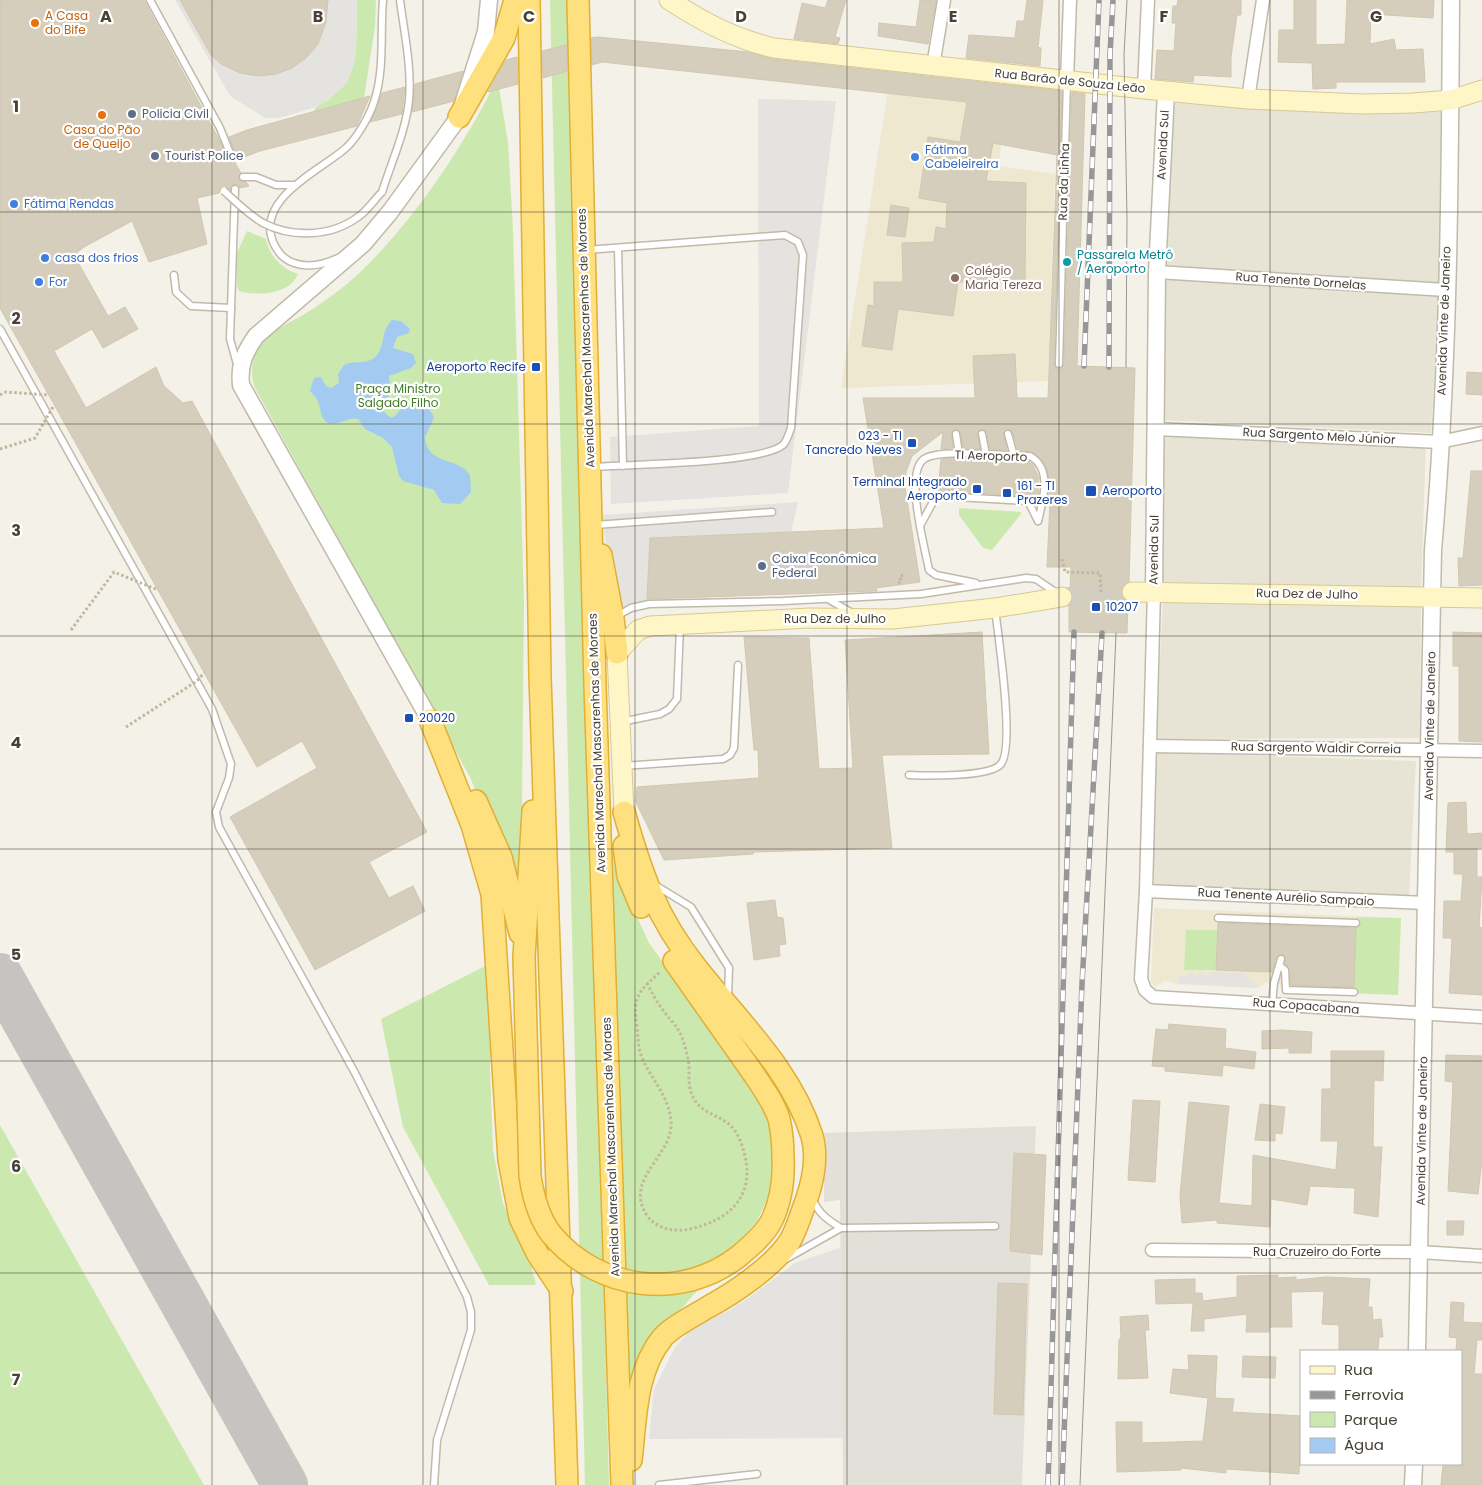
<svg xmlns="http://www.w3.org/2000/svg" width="1482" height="1485" font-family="Poppins,sans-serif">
<rect width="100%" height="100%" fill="#f4f1e8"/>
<!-- residential -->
<g fill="#e8e4d5">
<path d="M1172,102L1441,112L1440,286L1431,433L1162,420V270L1397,283L1164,265Z"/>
<path d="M1164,433L1426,444L1421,590L1159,583Z"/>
<path d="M1163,601L1421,606L1420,738L1156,739Z"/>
<path d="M1156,752L1416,761L1409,899L1151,885Z"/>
</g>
<!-- industrial -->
<path fill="#e3e0d9" d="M1036,1126L1022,1485H843L840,1200L824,1202V1133Z"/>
<!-- education -->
<g fill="#eee8d1">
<path d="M889,84L1006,98L999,166L1055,174L1048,381L841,388Z"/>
<path d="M1154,908L1401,918L1398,995L1285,991L1279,984L1265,983L1258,988L1245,973L1205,978L1187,977L1180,974L1178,984L1164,981L1156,986L1152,984L1151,980Z"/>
</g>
<!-- green -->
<g fill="#cbe9af">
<path d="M357,0H376L375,27L364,98L314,111L316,107L330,99L356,55Z"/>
<path d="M550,0H570L609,1485H585Z"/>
<path d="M493,87L499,88L508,142L513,231L524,603L521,903L470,777L255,388C249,373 252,354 262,342C272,329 290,323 303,315C318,306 333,295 347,284C403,236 460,153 493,87Z"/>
<path d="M247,231L266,239C270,257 282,269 298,274C290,295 257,296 239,291L237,287V253Z"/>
<path d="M959,508L1021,512V514L992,550L983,548L959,515Z"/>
<path d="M611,846L622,884L649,943L735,1062L760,1101L773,1139L774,1164L770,1193L757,1221L684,1306L657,1330L642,1351L633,1374L627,1416Z"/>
<path d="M1356,917L1401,918L1398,995L1354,993Z"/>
<path d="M1186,930H1218L1216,970H1184Z"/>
<path d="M491,963L490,1069L493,1149L503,1204L527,1250L536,1285H489L403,1127L381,1019Z"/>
<path d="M0,1125L204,1485H0Z"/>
</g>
<!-- parking -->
<g fill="#e5e3df">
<path d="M175,0H357L356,55L352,71L346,84L330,99L316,107L279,118H265L230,96Z"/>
<path d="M758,99L836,101L788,493L611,504L610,437L759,426Z"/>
<path d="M798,502L791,533L650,538L647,600L617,608L601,515Z"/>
<path d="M1192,971L1197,976L1202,972L1205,977L1211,972L1245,973L1258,988L1178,984L1180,974L1187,977Z"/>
<path d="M842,1247L843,1438L649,1439L654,1389L675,1347L689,1332L706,1319L726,1312L747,1299L795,1263Z"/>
</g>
<!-- water -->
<path fill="#a3cbf2" d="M392,320L401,321L410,329L409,333L397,337L393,348L413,354L416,363L411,368L389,376L391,391L382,409L387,415L392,418C397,415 399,410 404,406C416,399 431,406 434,418L425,437C427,466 458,456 470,475L471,492L460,504L442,503L434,490L403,481L399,476L392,447L383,438L365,429L358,419C351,417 345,421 338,423C319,427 323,411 317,400C316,397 312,394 310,391L314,378L321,377L326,386L331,388L339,383L338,374L344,365C353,360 365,365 374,358C386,348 380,331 392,320Z"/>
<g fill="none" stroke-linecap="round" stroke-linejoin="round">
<!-- taxiway -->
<path stroke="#c6c4c0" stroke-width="46" d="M0,976L285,1485"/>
</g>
<!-- building -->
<g fill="#d6cebd" stroke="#d1c7b0">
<path d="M0,0H144L229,158L232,157L235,153L229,137L247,130L370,96L357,126L260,151L234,161L241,173L238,179L246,182L249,186L240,188L235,184L230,190L223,186L219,193L197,198L207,244L149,262L132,221L84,247L74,255L108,316L125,307L138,329L103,348L92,329L54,351L86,408L156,367L164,386L183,403L192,401L427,832L369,862L389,898L413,886L425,911L315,970L230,817L317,768L302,741L257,767L0,308Z"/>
<path d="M180,0H328L326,22L318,44L306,58L292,68L276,74L258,76L240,73L221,64L211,55Z"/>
<path d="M828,0H846L835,37L840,38L838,44L794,39L802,3L825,8Z"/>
<path d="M920,0H936L928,44L878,36L879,23L916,27Z"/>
<path d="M1027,0H1043L1038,47L1041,48L1040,66L966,58L969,35L1015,38L1017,21H1024Z"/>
<path d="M1178,0H1241V15H1237L1231,57V77L1194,75L1193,82L1155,79L1157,50L1174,51L1176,23H1172L1173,6H1177Z"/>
<path d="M1294,0H1316V45L1345,44L1347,0H1434L1433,18L1371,14L1370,44L1394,39L1396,50L1423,49L1425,82H1336V88L1313,89L1312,63L1278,62L1279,30H1294Z"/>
<path d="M598,37L748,52L773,59L1062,91L1054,364L1058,369L1064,364L1072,92L1085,94L1077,366L1135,368L1129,582L1123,586L1121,591L1122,598L1128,602L1127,633L1069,632V605L1073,596L1070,589L1071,567H1047L1050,500H1048L1050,485L1046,467L1033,452L1018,451L1013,433L1009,429L1003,433L1007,450L990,449L987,433L982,429L977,433L980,449L963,448L961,433L956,429L951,433L953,448L941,449L943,432L912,456L906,472L905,487L920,582L876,588L877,591L647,599L650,538L884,528L863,398H975L973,356L1015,354L1017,398H1048L1057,155L993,143L986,181L1026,183L1025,283L958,282L953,316L898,309L892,350L862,346L868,305L874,306V282H903L902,243L934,242L936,227L946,229L947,203L919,198L928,137L960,142L967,102L602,62L592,65L591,38Z"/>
<path d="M567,45V71L543,78L542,51Z"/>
<path d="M517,57L518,84L488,92L506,60Z"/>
<path d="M463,71L454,101L412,112L415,84Z"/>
<path d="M405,87L402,114L370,122L382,93Z"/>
<path d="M891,205L909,208L905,237L887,235Z"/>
<path d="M1467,372L1482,373V395L1466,394Z"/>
<path d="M975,458L1028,461L1033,465L1039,478L1038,499L1028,496L938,491L941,459Z"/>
<path d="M1471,471H1482V585L1459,586L1458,558H1463Z"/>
<path d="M982,632L989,754L882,755L892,848L753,852V854L664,860L636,802L637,787L759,778L758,750H754L744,637L809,638L819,769L853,768L845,640Z"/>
<path d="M1453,632L1482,633V742L1459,741V666H1453Z"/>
<path d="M1466,802L1467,834L1482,833V847L1477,848V877H1482L1479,927L1482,928V995L1449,993L1452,938H1443L1444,901H1461L1463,874H1454V852H1446L1448,803Z"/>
<path d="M775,900L777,917L783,918L786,944L779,945L780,956L754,960L747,903Z"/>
<path d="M1218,923L1356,928L1354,987L1291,985L1290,968L1285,964L1286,957L1282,954L1276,957L1272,972L1216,970Z"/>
<path d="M1169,1024L1226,1029L1225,1048L1256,1052L1254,1069L1223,1065L1222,1076L1165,1071V1067L1152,1066L1156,1029L1168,1030Z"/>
<path d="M1281,1030L1312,1032L1311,1053H1289V1048L1262,1049V1031Z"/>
<path d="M1331,1051H1384L1383,1081L1374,1080L1373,1147H1382L1378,1217L1354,1213L1355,1188L1310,1186L1307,1205L1271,1199L1270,1227L1217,1223V1220L1182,1223L1180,1195L1189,1102L1229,1106L1219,1203L1252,1206L1253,1155L1336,1170L1338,1141H1321L1322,1089H1331Z"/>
<path d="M1446,1055L1482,1056V1160L1478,1194L1448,1191L1453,1082L1445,1081Z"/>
<path d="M1133,1100L1160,1101L1155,1182L1128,1180Z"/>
<path d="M1260,1104L1285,1107L1282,1134L1275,1133V1141L1255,1140Z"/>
<path d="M1014,1153L1046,1155L1042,1255L1010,1251Z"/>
<path d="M1447,1221H1464L1463,1235H1447Z"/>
<path d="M1278,1275V1278L1296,1277V1280L1326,1277L1370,1279L1368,1307H1372L1373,1320L1381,1319L1383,1337H1379L1378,1351H1339V1325L1322,1324L1324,1291L1291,1292L1292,1327H1269V1332H1246L1247,1314L1204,1319V1331H1191L1193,1303L1156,1304L1155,1280L1195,1279V1293H1202L1203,1301L1237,1297V1276Z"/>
<path d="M998,1283L1027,1284L1023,1415L994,1414Z"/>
<path d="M1451,1302L1464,1303L1463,1322L1482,1323V1340H1477L1474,1374H1482V1485H1441L1443,1464H1461V1351H1456L1457,1338L1449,1337Z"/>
<path d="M1148,1315L1149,1330H1145L1148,1378L1118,1379L1119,1339H1121L1120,1317Z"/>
<path d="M1188,1355L1217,1356L1215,1398L1234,1399L1232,1412L1301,1416L1299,1474L1226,1469V1473L1181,1468V1470L1117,1472L1116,1422H1142V1443L1203,1441L1208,1398L1170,1393L1173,1369L1189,1370Z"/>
<path d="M1243,1356L1276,1357L1275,1378L1242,1377Z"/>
</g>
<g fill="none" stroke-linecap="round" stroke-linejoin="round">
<!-- secondary-tunnel -->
<path stroke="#d2cec4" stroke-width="19" stroke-dasharray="19 9" stroke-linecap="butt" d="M1062,597L1132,592"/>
<!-- service casing -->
<g stroke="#c0baaa" stroke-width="9">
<g id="service">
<path d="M150,0L220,128L230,153"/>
<path d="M243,177H256L276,185H295"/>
<path d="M235,189L230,339L237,364"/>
<path d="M382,192C391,163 406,131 409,100C412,67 404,32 400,0"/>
<path d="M618,248L623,466"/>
<path d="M586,250L785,235L798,242L803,255L791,428C789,433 787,441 783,445C759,464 630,464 594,467"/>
<path d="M338,258C325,264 308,268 294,263C284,260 277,251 273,242C255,198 322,170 347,147C358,136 369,117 374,102C385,69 380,34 383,0"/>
<path d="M174,275L176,292L191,306L231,308"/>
<path d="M0,329L212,709L231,764L229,778L216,812L219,827L355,1073L467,1297L471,1312V1330L437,1440L434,1485"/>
<path d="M1059,364L1067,81"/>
<path d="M956,434L959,454"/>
<path d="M982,434L986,455"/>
<path d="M1008,434L1014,456"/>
<path d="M921,524L934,500L938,496L1028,501L1038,521"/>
<path d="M595,525L772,512"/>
<path d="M976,583L936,575L929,570C925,548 904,473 924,459C939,448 1009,456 1030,456C1053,469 1043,500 1038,521"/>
<path d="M828,599L852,613"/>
<path d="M617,616L631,608L649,604L783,601L921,594L1026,578L1036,579L1058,594"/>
<path d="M621,722L660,714L669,709L677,699L680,627"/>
<path d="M623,766L723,759L730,755L734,748L738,665"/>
<path d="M909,775C927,776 988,777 1000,765C1016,751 998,634 995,609"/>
<path d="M655,885L691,907L729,968L728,996"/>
<path d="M1218,918L1356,923"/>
<path d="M1280,966L1285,970L1286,990L1354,992"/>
<path d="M1272,1004L1274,983L1281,959"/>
<path d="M841,1228L995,1226"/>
<path d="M786,1259L841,1228C828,1220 819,1214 813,1200"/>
<path d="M659,1485L757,1474"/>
</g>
</g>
<!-- minor casing -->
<g stroke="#c0baaa" stroke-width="15">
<g id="minor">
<path d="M933,66L944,0"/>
<path d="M1067,80L1070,0"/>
<path d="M1144,89L1148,0"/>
<path d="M1248,99L1263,0"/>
<path d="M1157,272L1446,290"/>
<path d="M1156,429L1440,442L1482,433"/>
<path d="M1154,591L1146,891L1141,979L1145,990L1153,997L1482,1017"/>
<path d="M1150,746L1482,751"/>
<path d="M1146,891L1426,903"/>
<path d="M1152,1250L1420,1252L1482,1256"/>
</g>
</g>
<!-- tertiary casing -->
<g stroke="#c0baaa" stroke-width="19">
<g id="tertiary">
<path d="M1154,591L1157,272L1166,92"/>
<path d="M430,720L241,385C239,365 244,353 256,336L363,244L390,212L459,117L486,32L489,0"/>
<path d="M1417,1351L1433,550C1449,368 1450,183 1451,0"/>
<path d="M1413,1485L1414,1464"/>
</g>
</g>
<!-- secondary casing -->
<g stroke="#d5c996" stroke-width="21">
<g id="secondary">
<path d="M669,0C703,22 735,39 774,48L1144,89L1248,99L1362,104L1413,103L1451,100L1482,90"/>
<path d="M1132,592L1482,598"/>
<path d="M624,812L617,653L638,630L650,626L810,618L893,619L995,608L1062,597"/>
</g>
</g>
<!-- trunk casing -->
<g stroke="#e1af34" stroke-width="24">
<g id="trunk">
<path d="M529,0L540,676L567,1485"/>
<path d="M578,0L595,686L622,1485"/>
<path d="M459,117L504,38L515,0"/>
<path d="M601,555L613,618L617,653"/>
<path d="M430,720L472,825L492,894L509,1160L520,1218L537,1253L562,1291"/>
<path d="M476,801L501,857L520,933"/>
<path d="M624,812C641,872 656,917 696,967C738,1021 791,1069 812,1136C818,1157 813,1181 806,1201C801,1214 797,1229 790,1241C774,1266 734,1293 708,1307C694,1316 674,1325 663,1337C635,1371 636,1419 631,1460"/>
<path d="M624,846L628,876L641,907"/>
<path d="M524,957L533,811"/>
<path d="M674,961L753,1073"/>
</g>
</g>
<!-- path -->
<g stroke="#c2b79b" stroke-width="3" stroke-dasharray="2.5 2.5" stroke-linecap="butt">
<path d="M1062,559L1065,572L1100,573L1101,594"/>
<path d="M898,583L901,582L900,576L904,575"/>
<path d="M647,983C651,991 655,999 660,1006C667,1017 677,1025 682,1037C685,1046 688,1056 689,1066C689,1078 688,1089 694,1099C703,1114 719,1115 730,1125C737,1131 742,1144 744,1152C756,1196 730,1220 690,1229C675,1233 654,1228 646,1214C624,1177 674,1156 671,1121C669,1094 648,1077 640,1052C638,1044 638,1035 637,1026C632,997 639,991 660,972"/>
</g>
<!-- service -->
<use href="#service" stroke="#fff" stroke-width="6"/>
<!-- minor -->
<use href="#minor" stroke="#fff" stroke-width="12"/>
<!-- tertiary -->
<use href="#tertiary" stroke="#fff" stroke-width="16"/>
<!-- secondary -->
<use href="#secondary" stroke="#fff6c7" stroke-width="19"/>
<!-- trunk -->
<use href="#trunk" stroke="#ffe07f" stroke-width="21"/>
<!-- tram -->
<g stroke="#979797" stroke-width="1">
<path d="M1126,367L1127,218L1124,55L1127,0"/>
<path d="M1080,1485L1116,633"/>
</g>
<!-- rail casing -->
<g stroke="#979797" stroke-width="5.5">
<g id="rail">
<path d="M1084,366L1099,0"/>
<path d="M1109,367L1110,54L1113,0"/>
<path d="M1048,1485L1074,632"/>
<path d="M1062,1485L1082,984L1102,633"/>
</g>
</g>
<!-- rail -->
<use href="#rail" stroke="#fff" stroke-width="4" stroke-dasharray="11" stroke-linecap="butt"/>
<!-- service-bridge casing -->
<g stroke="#c0baaa" stroke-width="9" stroke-linecap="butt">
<path id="service-bridge" d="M224,191C236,202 249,215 263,223C292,238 331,237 358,217C367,211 374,200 382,192"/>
</g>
<!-- trunk-bridge casing -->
<g stroke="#e1af34" stroke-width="24" stroke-linecap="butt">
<path id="trunk-bridge" d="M524,957L530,1176C533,1196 539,1219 552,1235C599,1291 682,1301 739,1256C751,1246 765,1234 772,1220C781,1201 784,1178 783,1157C783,1145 782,1132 779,1119C774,1103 763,1088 753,1073"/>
</g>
<!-- path-bridge -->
<g stroke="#c2b79b" stroke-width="3" stroke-dasharray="2.5 2.5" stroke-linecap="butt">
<path d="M0,395L6,392L49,395"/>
<path d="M0,449L35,438L54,405"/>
<path d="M71,630L114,572L158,590"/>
<path d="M126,727L197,681L204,673"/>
</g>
<!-- service-bridge -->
<use href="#service-bridge" stroke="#fff" stroke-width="6"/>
<!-- trunk-bridge -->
<use href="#trunk-bridge" stroke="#ffe07f" stroke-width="21"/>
</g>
<!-- grid -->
<path fill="none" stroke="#484236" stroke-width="1" stroke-opacity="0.55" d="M212,0V1485M423,0V1485M635,0V1485M847,0V1485M1059,0V1485M1270,0V1485M0,212H1482M0,424H1482M0,636H1482M0,849H1482M0,1061H1482M0,1273H1482"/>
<!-- markers -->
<g fill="#e8710a" stroke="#fff" stroke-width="2">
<circle cx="35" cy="23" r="5"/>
<circle cx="102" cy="115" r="5"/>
</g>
<g fill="#5c6f8a" stroke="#fff" stroke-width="2">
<circle cx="132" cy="114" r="5"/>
<circle cx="155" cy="156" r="5"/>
<circle cx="762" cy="566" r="5"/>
</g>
<g fill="#3f7fe0" stroke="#fff" stroke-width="2">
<circle cx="915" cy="157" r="5"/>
<circle cx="14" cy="204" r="5"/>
<circle cx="45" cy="258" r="5"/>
<circle cx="39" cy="282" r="5"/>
</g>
<circle fill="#0f9aa8" stroke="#fff" stroke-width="2" cx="1067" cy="262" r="5"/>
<circle fill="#8d6e63" stroke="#fff" stroke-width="2" cx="955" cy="278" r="5"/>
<g fill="#1a4fb4" stroke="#fff" stroke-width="2">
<rect x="531" y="362" width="10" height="10" rx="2.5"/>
<rect x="907" y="438" width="10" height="10" rx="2.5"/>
<rect x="972" y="484" width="10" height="10" rx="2.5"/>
<rect x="1085" y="485" width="12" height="12" rx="2.5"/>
<rect x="1002" y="488" width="10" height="10" rx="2.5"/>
<rect x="1091" y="602" width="10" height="10" rx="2.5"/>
<rect x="404" y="713" width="10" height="10" rx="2.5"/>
</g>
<g text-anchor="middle" stroke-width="4.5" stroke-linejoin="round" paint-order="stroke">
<!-- food labels -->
<g font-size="12" fill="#c56008" stroke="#fff" text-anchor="start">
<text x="45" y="20">A Casa<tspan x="45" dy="14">do Bife</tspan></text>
<text x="102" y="134" text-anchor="middle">Casa do Pão<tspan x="102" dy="14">de Queijo</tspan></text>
</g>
<!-- street labels -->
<g font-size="12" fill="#484236" stroke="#fff">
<text transform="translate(1070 81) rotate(6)" y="4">Rua Barão de Souza Leão</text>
<text transform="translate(1163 145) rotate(-87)" y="4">Avenida Sul</text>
<text transform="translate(1064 182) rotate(-88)" y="4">Rua da Linha</text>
<text transform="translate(1301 281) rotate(4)" y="4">Rua Tenente Dornelas</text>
<text transform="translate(1444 321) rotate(-88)" y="4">Avenida Vinte de Janeiro</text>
<text transform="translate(586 338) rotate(-92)" y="4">Avenida Marechal Mascarenhas de Moraes</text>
<text transform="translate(1319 436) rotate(3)" y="4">Rua Sargento Melo Júnior</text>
<text transform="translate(991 456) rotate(2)" y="4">TI Aeroporto</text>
<text transform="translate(1154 550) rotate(-89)" y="4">Avenida Sul</text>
<text transform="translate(1307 594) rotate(1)" y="4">Rua Dez de Julho</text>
<text x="835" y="623">Rua Dez de Julho</text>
<text transform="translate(1430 726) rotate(-89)" y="4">Avenida Vinte de Janeiro</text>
<text transform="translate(597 743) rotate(-92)" y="4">Avenida Marechal Mascarenhas de Moraes</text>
<text transform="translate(1316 748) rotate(1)" y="4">Rua Sargento Waldir Correia</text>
<text transform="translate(1286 897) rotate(3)" y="4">Rua Tenente Aurélio Sampaio</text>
<text transform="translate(1306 1006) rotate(4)" y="4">Rua Copacabana</text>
<text transform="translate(1422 1131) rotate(-89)" y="4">Avenida Vinte de Janeiro</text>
<text transform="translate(611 1147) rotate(-92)" y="4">Avenida Marechal Mascarenhas de Moraes</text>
<text x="1317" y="1256">Rua Cruzeiro do Forte</text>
</g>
<!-- service labels -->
<g font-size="12" fill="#4e5e75" stroke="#fff" text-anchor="start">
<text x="142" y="118">Policia Civil</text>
<text x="165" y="160">Tourist Police</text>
<text x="772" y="563">Caixa Econômica<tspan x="772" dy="14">Federal</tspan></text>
</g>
<!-- shop labels -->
<g font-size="12" fill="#366cbe" stroke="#fff" text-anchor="start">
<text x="925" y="154">Fátima<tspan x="925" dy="14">Cabeleireira</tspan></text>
<text x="24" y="208">Fátima Rendas</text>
<text x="55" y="262">casa dos frios</text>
<text x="49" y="286">For</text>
</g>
<!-- culture labels -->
<g font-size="12" fill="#0d838f" stroke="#fff" text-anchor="start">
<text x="1077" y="259">Passarela Metrô<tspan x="1077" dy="14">/ Aeroporto</tspan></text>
</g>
<!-- education labels -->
<g font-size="12" fill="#785e54" stroke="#fff" text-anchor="start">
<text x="965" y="275">Colégio<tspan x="965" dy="14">Maria Tereza</tspan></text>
</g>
<!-- transit labels -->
<g font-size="12" fill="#164399" stroke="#fff" text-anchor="start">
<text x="526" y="371" text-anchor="end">Aeroporto Recife</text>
<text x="902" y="440" text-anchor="end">023 - TI<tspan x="902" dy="14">Tancredo Neves</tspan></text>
<text x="967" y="486" text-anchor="end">Terminal Integrado<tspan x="967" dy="14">Aeroporto</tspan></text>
<text x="1017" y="490">161 - TI<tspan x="1017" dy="14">Prazeres</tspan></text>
<text x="1102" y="495">Aeroporto</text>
<text x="1106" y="611">10207</text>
<text x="419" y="722">20020</text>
</g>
<!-- park labels -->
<g font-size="12" fill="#417b27" stroke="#fff">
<text x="398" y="393">Praça Ministro<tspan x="398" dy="14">Salgado Filho</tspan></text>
</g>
</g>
<g font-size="16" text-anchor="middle" font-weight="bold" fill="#484236" stroke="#fff" stroke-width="4.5" stroke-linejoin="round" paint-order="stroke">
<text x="106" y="22">A</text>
<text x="318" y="22">B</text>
<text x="529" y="22">C</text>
<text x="741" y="22">D</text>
<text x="953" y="22">E</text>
<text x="1164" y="22">F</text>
<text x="1376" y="22">G</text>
<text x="16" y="112">1</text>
<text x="16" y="324">2</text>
<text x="16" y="536">3</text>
<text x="16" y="748">4</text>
<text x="16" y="960">5</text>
<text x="16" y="1172">6</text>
<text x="16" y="1385">7</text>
</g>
<!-- legend -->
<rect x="1300" y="1350" width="162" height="115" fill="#ffffff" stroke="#b6b3af"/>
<rect x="1310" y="1366" width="25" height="8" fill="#fff6c7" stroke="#b6b3af"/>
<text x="1344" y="1375" font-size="15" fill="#484236">Rua</text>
<rect x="1310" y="1391" width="25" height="8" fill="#979797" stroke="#b6b3af"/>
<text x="1344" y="1400" font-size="15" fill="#484236">Ferrovia</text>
<rect x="1310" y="1412" width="25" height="15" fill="#cbe9af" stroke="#b6b3af"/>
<text x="1344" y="1425" font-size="15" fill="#484236">Parque</text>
<rect x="1310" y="1438" width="25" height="15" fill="#a3cbf2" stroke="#b6b3af"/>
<text x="1344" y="1450" font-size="15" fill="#484236">Água</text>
</svg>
